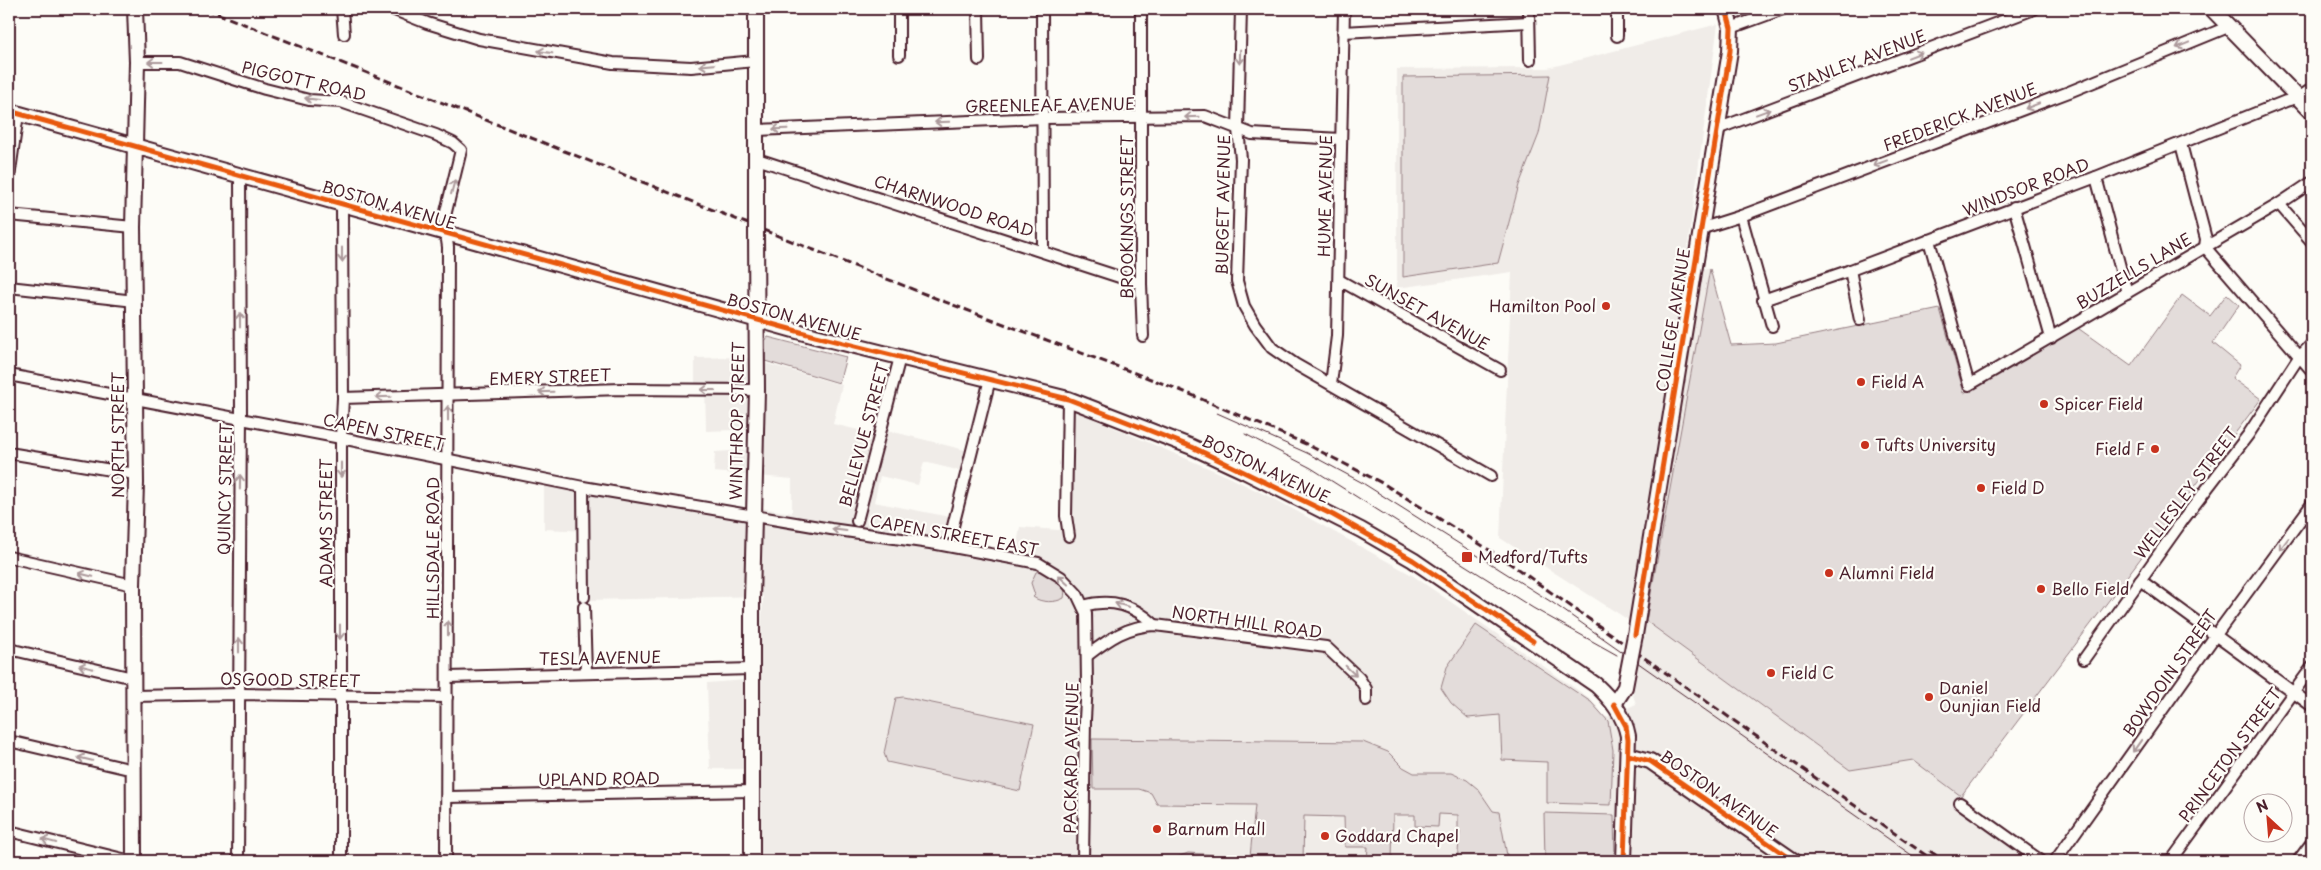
<svg xmlns="http://www.w3.org/2000/svg" width="2321" height="870" font-family="'Playpen Sans',sans-serif">
<rect width="100%" height="100%" fill="#fdfcf7"/>
<filter id="ink" filterUnits="userSpaceOnUse"><feTurbulence type="fractalNoise" baseFrequency=".02" numOctaves="2"/><feDisplacementMap in="SourceGraphic" scale="10" xChannelSelector="R" yChannelSelector="G"/><feConvolveMatrix kernelMatrix="1 2 1 2 8 2 1 2 1" color-interpolation-filters="sRGB"/></filter>
<g filter="url(#ink)">
<!-- built -->
<path fill="#f0ece8" d="M1718,24L1685,266L1710,269L1731,345L1776,343L1940,309L1964,393L2075,326L2131,366L2182,295L2211,316L2227,294L2239,305L2213,343L2240,365L2232,378L2261,399L1961,795L1994,820L1991,830L2034,861H760L757,769H710L707,683L759,679L763,596L588,600L587,531L544,529V483L760,518L761,508L792,513V479L714,472L715,452L764,449V429L706,431L705,384H695V358L744,357L842,385L833,424L867,432L890,431L965,450L961,471L924,462L918,485L880,476L874,502L950,517L942,552L1014,564L1020,527L1058,530L1069,527L1070,409L1227,476L1280,502L1412,575L1592,700L1605,717L1613,715L1636,704L1633,695L1644,635L1627,619L1500,538L1512,272L1397,288V69L1548,68Z"/>
<!-- green -->
<g fill="#e3dcda" stroke="#967e82">
<path d="M1550,75L1539,134L1519,185L1498,263L1403,277V77Z"/>
<path d="M1710,269L1731,345L1776,343L1940,309L1964,393L2075,326L2131,366L2182,295L2210,316L2227,294L2239,305L2213,343L2240,365L2232,378L2261,399L1961,796L1913,760L1850,770L1646,621Z"/>
<path d="M768,337L846,357L839,383L765,361V341Z"/>
<path d="M1040,571C1052,573 1068,583 1064,598C1056,603 1041,603 1033,597L1035,595L1031,583L1036,572Z"/>
<path d="M1476,625L1591,702L1608,721L1613,750L1611,805L1547,803V762L1502,760L1500,715L1468,718L1451,703L1441,688L1447,667Z"/>
<path d="M903,697L1034,724L1020,791L887,762L884,753L896,698Z"/>
<path d="M1092,739L1363,742L1388,752L1403,767L1414,773H1451L1467,780L1478,789L1493,811L1499,812L1508,861H1457L1460,832L1458,831V815L1439,814L1438,827L1415,826V815H1393L1392,861H1367L1368,847H1345L1344,817L1304,816L1303,861H1167L1188,853L1250,857L1255,805L1157,804L1151,793L1139,789H1093Z"/>
<path d="M1544,813L1614,815L1615,861H1545Z"/>
</g>
<g fill="none" stroke-linecap="round" stroke-linejoin="round">
<!-- street casing -->
<g stroke="#4a1f2b" stroke-width="14">
<g id="street">
<path d="M342,9L344,34"/>
<path d="M392,9L427,23L479,39L613,63L691,67L755,61"/>
<path d="M978,9L979,60"/>
<path d="M1042,9L1043,251"/>
<path d="M1141,9V284L1143,336"/>
<path d="M1241,9L1238,129L1241,159L1237,281L1244,306L1255,325L1272,348L1295,364L1491,476"/>
<path d="M1529,9L1530,60"/>
<path d="M1617,9V36"/>
<path d="M1731,28L1783,9"/>
<path d="M1343,32L1529,22"/>
<path d="M899,55V9"/>
<path d="M137,62H180L265,89L309,100L341,102L436,135L453,143L461,150L444,220L448,247L446,861"/>
<path d="M1717,129L2034,9"/>
<path d="M757,130L1044,118L1205,116L1252,134L1341,139"/>
<path d="M2181,144L2206,239L2205,247"/>
<path d="M757,159L1141,284"/>
<path d="M2096,177L2127,293"/>
<path d="M9,178L18,114"/>
<path d="M2279,204L2312,242"/>
<path d="M2014,207L2051,338"/>
<path d="M9,215L133,227"/>
<path d="M1741,216L1772,326"/>
<path d="M1700,229L1741,216L2069,92L2228,27"/>
<path d="M1929,240L1969,385L2279,204L2312,182"/>
<path d="M2205,247L2312,371"/>
<path d="M1850,270L1860,320"/>
<path d="M1339,280L1500,370"/>
<path d="M9,287L135,301"/>
<path d="M1763,300L1848,271L2096,177L2286,101L2298,98L2312,89"/>
<path d="M9,375L341,438L583,487L831,529L937,544L1038,563L1061,577L1077,594L1086,613L1087,683L1085,719L1083,861"/>
<path d="M1331,384L1337,336L1344,9"/>
<path d="M343,398L622,389L757,390"/>
<path d="M1068,399L1066,516L1069,536"/>
<path d="M9,453L135,474"/>
<path d="M583,487L584,597"/>
<path d="M857,521L900,357"/>
<path d="M951,534L990,379"/>
<path d="M9,557L133,585"/>
<path d="M2140,580L2312,706"/>
<path d="M1083,606C1112,598 1134,605 1155,625"/>
<path d="M584,607L586,673"/>
<path d="M9,649L133,678"/>
<path d="M1088,655C1109,639 1127,626 1155,625L1326,647L1359,678L1366,689V700"/>
<path d="M2084,659L2183,520L2248,435L2299,357L2312,344"/>
<path d="M448,677L752,669"/>
<path d="M133,696L239,694L447,697"/>
<path d="M9,741L133,770"/>
<path d="M447,797L752,791"/>
<path d="M1960,803L2041,861"/>
<path d="M9,831L131,861"/>
<path d="M238,861L241,413L240,175"/>
<path d="M341,861V438L343,398L342,206"/>
<path d="M2055,861L2215,636L2312,504"/>
<path d="M2171,861L2312,667"/>
<path d="M2298,861L2312,842"/>
</g>
</g>
<!-- secondary casing -->
<g stroke="#4a1f2b" stroke-width="18">
<g id="secondary">
<path d="M2212,9L2312,112"/>
<path d="M9,111L815,336L1068,399L1192,447L1246,472L1361,530L1413,560L1596,685C1612,700 1624,715 1628,736L1624,861"/>
<path d="M756,198V9"/>
<path d="M1635,635L1730,51L1731,28L1726,9"/>
<path d="M1614,704L1625,687L1628,671"/>
<path d="M1628,755L1650,761L1794,861"/>
<path d="M134,861L133,585L136,483L133,227L137,62L135,9"/>
<path d="M752,861V600L757,390L756,234"/>
</g>
</g>
<!-- street -->
<use href="#street" stroke="#fdfcf7" stroke-width="10"/>
<!-- secondary -->
<use href="#secondary" stroke="#fdfcf7" stroke-width="14"/>
<!-- tram -->
<g stroke="#4a1f2b" stroke-width="1">
<path d="M1217,413L1307,453L1361,482L1553,603L1920,861"/>
<path d="M1245,434L1311,468L1533,608L1617,655"/>
</g>
<!-- rail -->
<g stroke="#4a1f2b" stroke-width="3" stroke-dasharray="8 4" stroke-linecap="butt">
<path d="M206,9L940,300L1180,390L1306,444L1384,484L1502,558L1934,861"/>
<path d="M1930,851L1944,861"/>
</g>
<!-- secondary-bridge casing -->
<g stroke="#4a1f2b" stroke-width="18" stroke-linecap="butt">
<g id="secondary-bridge">
<path d="M756,234V198"/>
<path d="M1628,671L1635,635"/>
</g>
</g>
<!-- secondary-bridge -->
<use href="#secondary-bridge" stroke="#fdfcf7" stroke-width="14"/>
<!-- cycleway casing -->
<g stroke="#fdfcf7" stroke-width="8">
<g id="cycleway">
<path d="M9,111L815,336L1068,399L1192,447L1333,515L1413,560L1533,641"/>
<path d="M1635,635L1730,51L1731,28L1726,9"/>
<path d="M1614,704L1626,726L1628,740L1624,861"/>
<path d="M1628,755L1650,761L1794,861"/>
</g>
</g>
<!-- cycleway -->
<use href="#cycleway" stroke="#e8590c" stroke-width="5"/>
</g>
<!-- one-way arrows -->
<defs><path id="oneway-shaft" d="M-6 0H5M1.5-3L5.5 0L1.5 3" fill="none" stroke-width="1.6" stroke-linecap="round" stroke-linejoin="round" transform="scale(1.25)"/></defs>
<g stroke="#ac999b">
<use href="#oneway-shaft" transform="translate(2183 45) rotate(158)"/>
<use href="#oneway-shaft" transform="translate(545 52) rotate(-170)"/>
<use href="#oneway-shaft" transform="translate(1915 55) rotate(-21)"/>
<use href="#oneway-shaft" transform="translate(1240 57) rotate(91)"/>
<use href="#oneway-shaft" transform="translate(155 62) rotate(180)"/>
<use href="#oneway-shaft" transform="translate(707 65) rotate(175)"/>
<use href="#oneway-shaft" transform="translate(312 99) rotate(-173)"/>
<use href="#oneway-shaft" transform="translate(2032 106) rotate(159)"/>
<use href="#oneway-shaft" transform="translate(1763 112) rotate(-20)"/>
<use href="#oneway-shaft" transform="translate(1192 117) rotate(178)"/>
<use href="#oneway-shaft" transform="translate(942 122) rotate(178)"/>
<use href="#oneway-shaft" transform="translate(780 129) rotate(178)"/>
<use href="#oneway-shaft" transform="translate(1880 163) rotate(159)"/>
<use href="#oneway-shaft" transform="translate(453 187) rotate(-75)"/>
<use href="#oneway-shaft" transform="translate(342 255) rotate(90)"/>
<use href="#oneway-shaft" transform="translate(240 320) rotate(-90)"/>
<use href="#oneway-shaft" transform="translate(708 390) rotate(-180)"/>
<use href="#oneway-shaft" transform="translate(546 392) rotate(178)"/>
<use href="#oneway-shaft" transform="translate(383 397) rotate(178)"/>
<use href="#oneway-shaft" transform="translate(448 413) rotate(-90)"/>
<use href="#oneway-shaft" transform="translate(341 470) rotate(90)"/>
<use href="#oneway-shaft" transform="translate(240 482) rotate(-89)"/>
<use href="#oneway-shaft" transform="translate(839 530) rotate(-173)"/>
<use href="#oneway-shaft" transform="translate(2284 544) rotate(127)"/>
<use href="#oneway-shaft" transform="translate(86 575) rotate(-167)"/>
<use href="#oneway-shaft" transform="translate(1063 580) rotate(-138)"/>
<use href="#oneway-shaft" transform="translate(1122 605) rotate(-165)"/>
<use href="#oneway-shaft" transform="translate(448 628) rotate(-90)"/>
<use href="#oneway-shaft" transform="translate(340 632) rotate(90)"/>
<use href="#oneway-shaft" transform="translate(239 645) rotate(-90)"/>
<use href="#oneway-shaft" transform="translate(86 667) rotate(-167)"/>
<use href="#oneway-shaft" transform="translate(1351 671) rotate(44)"/>
<use href="#oneway-shaft" transform="translate(2137 746) rotate(125)"/>
<use href="#oneway-shaft" transform="translate(85 759) rotate(-167)"/>
<use href="#oneway-shaft" transform="translate(49 841) rotate(-165)"/>
</g>
</g>
<!-- markers -->
<g fill="#c8321e" stroke="#fdfcf7" stroke-width="2">
<circle cx="1606" cy="306" r="5"/>
<circle cx="1861" cy="382" r="5"/>
<circle cx="2044" cy="404" r="5"/>
<circle cx="1865" cy="445" r="5"/>
<circle cx="2155" cy="449" r="5"/>
<circle cx="1981" cy="488" r="5"/>
<rect x="1461" y="551" width="12" height="12" rx="2.5"/>
<circle cx="1829" cy="573" r="5"/>
<circle cx="2041" cy="589" r="5"/>
<circle cx="1771" cy="673" r="5"/>
<circle cx="1929" cy="697" r="5"/>
<circle cx="1157" cy="829" r="5"/>
<circle cx="1325" cy="836" r="5"/>
</g>
<g text-anchor="middle" stroke-width="4.5" stroke-linejoin="round" paint-order="stroke">
<!-- street labels -->
<g font-size="16" fill="#4a1f2b" stroke="#fdfcf7">
<text transform="translate(1857 61) rotate(-21)" y="6">STANLEY AVENUE</text>
<text transform="translate(304 81) rotate(13)" y="6">PIGGOTT ROAD</text>
<text transform="translate(1050 105) rotate(-1)" y="6">GREENLEAF AVENUE</text>
<text transform="translate(1960 117) rotate(-21)" y="6">FREDERICK AVENUE</text>
<text transform="translate(2026 187) rotate(-21)" y="6">WINDSOR ROAD</text>
<text transform="translate(1325 196) rotate(-89)" y="6">HUME AVENUE</text>
<text transform="translate(389 205) rotate(16)" y="6">BOSTON AVENUE</text>
<text transform="translate(1223 205) rotate(-89)" y="6">BURGET AVENUE</text>
<text transform="translate(954 206) rotate(18)" y="6">CHARNWOOD ROAD</text>
<text transform="translate(1127 217) rotate(-90)" y="6">BROOKINGS STREET</text>
<text transform="translate(2134 271) rotate(-31)" y="6">BUZZELLS LANE</text>
<text transform="translate(1427 312) rotate(29)" y="6">SUNSET AVENUE</text>
<text transform="translate(794 317) rotate(15)" y="6">BOSTON AVENUE</text>
<text transform="translate(1673 320) rotate(-81)" y="6">COLLEGE AVENUE</text>
<text transform="translate(550 377) rotate(-2)" y="6">EMERY STREET</text>
<text transform="translate(737 421) rotate(-89)" y="6">WINTHROP STREET</text>
<text transform="translate(384 432) rotate(12)" y="6">CAPEN STREET</text>
<text transform="translate(118 435) rotate(-90)" y="6">NORTH STREET</text>
<text transform="translate(864 435) rotate(-75)" y="6">BELLEVUE STREET</text>
<text transform="translate(1266 469) rotate(25)" y="6">BOSTON AVENUE</text>
<text transform="translate(225 489) rotate(-89)" y="6">QUINCY STREET</text>
<text transform="translate(2186 493) rotate(-53)" y="6">WELLESLEY STREET</text>
<text transform="translate(326 523) rotate(-90)" y="6">ADAMS STREET</text>
<text transform="translate(954 535) rotate(10)" y="6">CAPEN STREET EAST</text>
<text transform="translate(433 548) rotate(-90)" y="6">HILLSDALE ROAD</text>
<text transform="translate(1247 622) rotate(8)" y="6">NORTH HILL ROAD</text>
<text transform="translate(600 658) rotate(-1)" y="6">TESLA AVENUE</text>
<text transform="translate(2170 673) rotate(-55)" y="6">BOWDOIN STREET</text>
<text transform="translate(290 680) rotate(1)" y="6">OSGOOD STREET</text>
<text transform="translate(2230 755) rotate(-54)" y="6">PRINCETON STREET</text>
<text transform="translate(1071 758) rotate(-89)" y="6">PACKARD AVENUE</text>
<text transform="translate(599 779) rotate(-1)" y="6">UPLAND ROAD</text>
<text transform="translate(1719 794) rotate(35)" y="6">BOSTON AVENUE</text>
</g>
<!-- poi labels -->
<g font-size="16" fill="#4a1f2b" stroke="#fdfcf7" text-anchor="start">
<text x="1596" y="312" text-anchor="end">Hamilton Pool</text>
<text x="1871" y="388">Field A</text>
<text x="2054" y="410">Spicer Field</text>
<text x="1875" y="451">Tufts University</text>
<text x="2145" y="455" text-anchor="end">Field F</text>
<text x="1991" y="494">Field D</text>
<text x="1478" y="563">Medford/Tufts</text>
<text x="1839" y="579">Alumni Field</text>
<text x="2051" y="595">Bello Field</text>
<text x="1781" y="679">Field C</text>
<text x="1939" y="694">Daniel<tspan x="1939" dy="18">Ounjian Field</tspan></text>
<text x="1167" y="835">Barnum Hall</text>
<text x="1335" y="842">Goddard Chapel</text>
</g>
</g>
<!-- margin -->
<rect width="2321" height="870" fill="none" stroke="#fdfcf7" stroke-width="30"/>
<rect x="15" y="15" width="2291" height="840" fill="none" stroke="#4a1f2b" stroke-width="2" filter="url(#ink)"/>
<!-- north arrow -->
<g transform="translate(2268 818) rotate(334)"><circle r="24" fill="#fdfcf7" stroke="#b5a4a5"/>
<path d="M0-4L9 19L0 12L-9 19Z" fill="#c8321e"/>
<text y="-8" font-size="14" font-weight="bold" text-anchor="middle" fill="#4a1f2b">N</text>
</g>
</svg>
